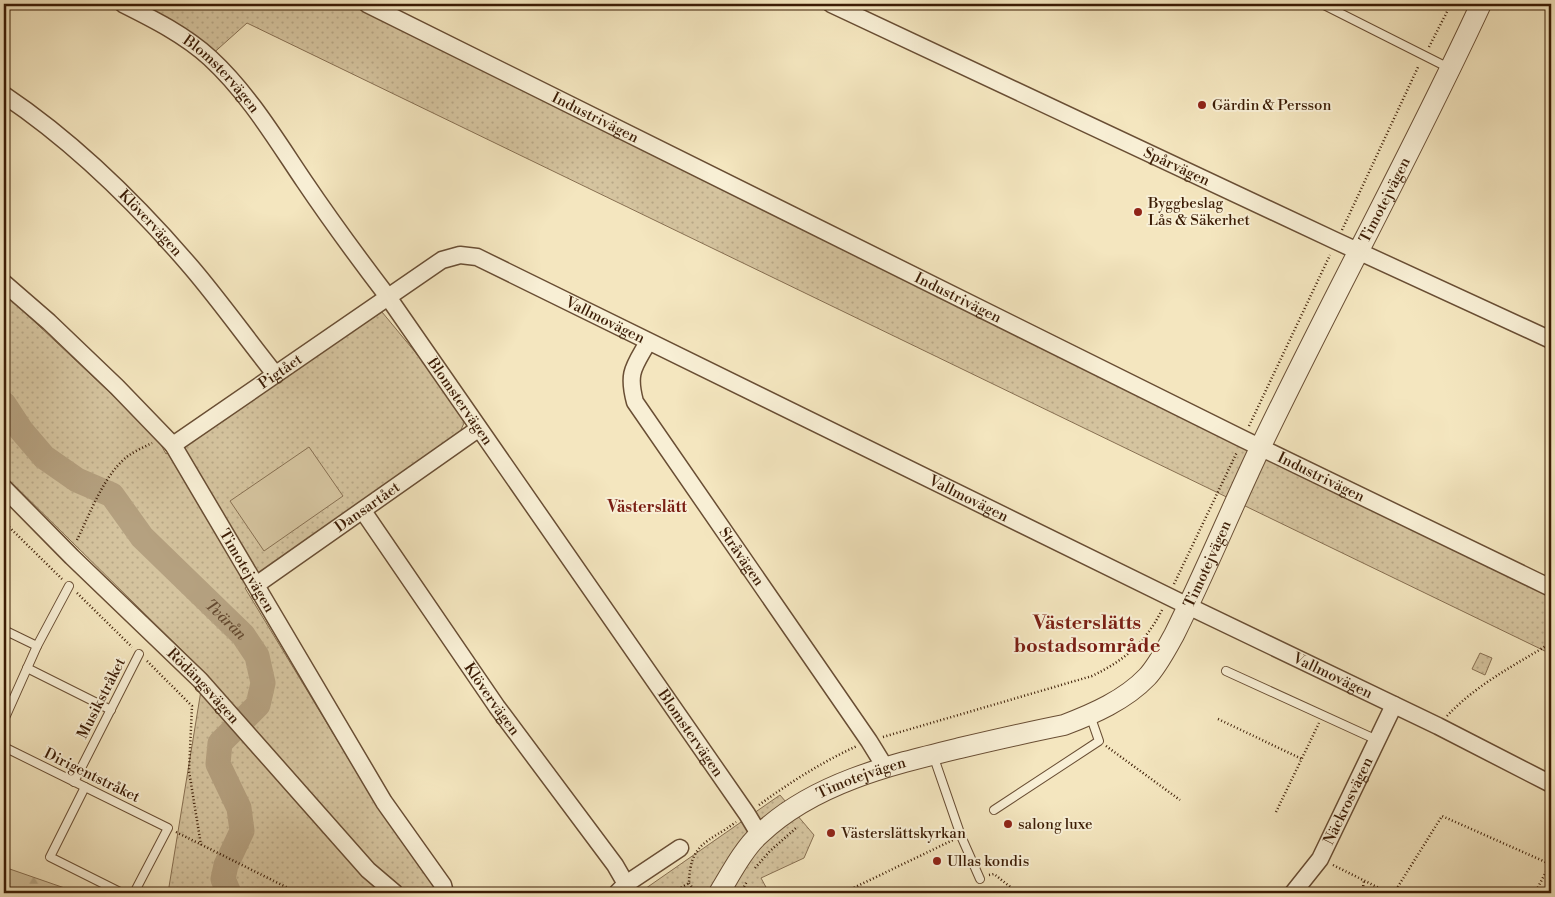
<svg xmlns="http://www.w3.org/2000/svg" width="1555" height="897" font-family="'Libre Bodoni',serif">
<defs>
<pattern id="grass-dots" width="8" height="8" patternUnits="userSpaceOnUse" patternTransform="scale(1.25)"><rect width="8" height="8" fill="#d5c49f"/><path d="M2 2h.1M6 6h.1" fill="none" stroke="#b8a887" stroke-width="1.8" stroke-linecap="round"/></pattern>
<pattern id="forest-firs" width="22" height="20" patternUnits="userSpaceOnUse" patternTransform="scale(1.25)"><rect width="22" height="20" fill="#d5c49f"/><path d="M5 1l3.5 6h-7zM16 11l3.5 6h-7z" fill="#b8a887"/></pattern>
</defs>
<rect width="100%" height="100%" fill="#f4e6bf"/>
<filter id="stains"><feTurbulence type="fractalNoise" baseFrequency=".004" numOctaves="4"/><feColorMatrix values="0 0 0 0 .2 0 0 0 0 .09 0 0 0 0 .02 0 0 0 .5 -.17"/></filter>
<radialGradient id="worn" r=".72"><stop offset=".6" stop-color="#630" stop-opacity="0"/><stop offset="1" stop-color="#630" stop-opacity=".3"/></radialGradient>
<!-- grass -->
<g fill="url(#grass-dots)" stroke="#887052">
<path d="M123,4H367L1551,588V654L247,23L209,57Z"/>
<path d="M4,293L141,422L160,443L166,454L382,312L463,410L464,423L457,439L245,588L382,814L430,876L460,893H168L204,672L4,475Z"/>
<path d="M1480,653L1492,658L1485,675L1472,669Z"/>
<path d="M780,795L814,835L804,858L761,878L767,889L757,893H639Z"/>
</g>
<!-- forest -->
<path fill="url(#forest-firs)" stroke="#887052" d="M4,867L79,893H4Z"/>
<!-- pitch -->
<path fill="#d5c49f" stroke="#887052" d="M309,447L343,496L264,551L230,501Z"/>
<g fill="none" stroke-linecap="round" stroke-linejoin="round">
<!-- river -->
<path stroke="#b5a180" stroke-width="25" id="s1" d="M4,404L21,430L44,457L77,480L112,495L142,537L243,635L257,656L263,683L258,705L220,743L218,764L239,808L242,831L226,865L223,879L229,893"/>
<!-- service casing -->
<g stroke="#694e34" stroke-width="10">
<g id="service">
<path d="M1322,4L1449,68"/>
<path d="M4,630L37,646"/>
<path d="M27,668L111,710"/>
<path d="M1226,671L1377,740"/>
<path d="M4,720L37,646L69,586"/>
<path d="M4,747L168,828L134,893"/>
<path d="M933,755L961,836L980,879"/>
<path d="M74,782L139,654"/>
<path d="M85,787L50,857L122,893"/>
<path d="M994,810L1099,741L1090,715"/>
</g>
</g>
<!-- minor casing -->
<g stroke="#694e34" stroke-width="19">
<g id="minor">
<path id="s2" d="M123,4C153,19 185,35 210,58C248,93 275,138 304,181C331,221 359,259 388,297L747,814L759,834"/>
<path id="s3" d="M367,4L1243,439L1551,588"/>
<path id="s4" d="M831,4L1336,241L1551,340"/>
<path id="s5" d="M4,95C74,142 136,203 191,267C220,301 247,339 275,374"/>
<path id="s6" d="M4,283L49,322L117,387L173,445L384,802L443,885L445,893"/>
<path id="s7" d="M648,342C634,367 627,372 635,402L869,741L885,767"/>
<path id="s8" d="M173,445L442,260L460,255L477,257L1188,606L1438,726L1551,784"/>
<path id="s9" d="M4,488L72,557L200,680L368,870L395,893"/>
<path id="s10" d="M363,511L497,707L615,865L626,884"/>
<path id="s11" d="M256,585L478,429"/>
<path d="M617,893L626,884L680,848"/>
<path id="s12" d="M1293,893L1320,859L1394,705"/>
</g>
</g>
<!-- tertiary casing -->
<g stroke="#694e34" stroke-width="22">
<g id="tertiary">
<path id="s13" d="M719,893C730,875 744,848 760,834C814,783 890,765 960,748C994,740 1029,732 1064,725C1093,714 1125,700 1147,677C1158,665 1166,649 1174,635C1205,573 1231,509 1261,446C1332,298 1412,153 1481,4"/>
</g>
</g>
<!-- path -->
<g stroke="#3b1c05" stroke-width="2.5" stroke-dasharray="1 2.5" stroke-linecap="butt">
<path d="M1429,47L1451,4"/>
<path d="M1342,230L1419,65"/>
<path d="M1249,426L1330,255"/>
<path d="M4,522L62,579"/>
<path d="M77,540C90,514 104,474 128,456C135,451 144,447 152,443"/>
<path d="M1174,584L1237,452"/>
<path d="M77,593L132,647"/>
<path d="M147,661L192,706L189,771L201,845"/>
<path d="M1447,716C1477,684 1515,665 1551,643"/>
<path d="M1218,719L1302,759"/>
<path d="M883,737L1092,676C1125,660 1145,643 1162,610"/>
<path d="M1106,746L1180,800"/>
<path d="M759,805C789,783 822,762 857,746"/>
<path d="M1276,812L1319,723"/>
<path d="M176,832L298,893"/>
<path d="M1333,865L1389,893"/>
<path d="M755,868L770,851L796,828"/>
<path d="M989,875L994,874L1018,893"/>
<path d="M689,883L696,893"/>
<path d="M672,893L689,883C690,842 708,843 736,822"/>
<path d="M741,893L747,881"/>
<path d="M820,893L845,892L953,840"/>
<path d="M1362,893L1364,881"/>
<path d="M1394,893L1442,816L1550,864L1535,893"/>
</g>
<!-- service -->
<use href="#service" stroke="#f8efd5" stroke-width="8"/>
<!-- minor -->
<use href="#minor" stroke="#f8efd5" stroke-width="16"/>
<!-- tertiary -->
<use href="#tertiary" stroke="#f8efd5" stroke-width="20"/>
</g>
<!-- markers -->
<g fill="#8f2418" stroke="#f8efd5" stroke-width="2">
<circle cx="1202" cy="105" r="5"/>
<circle cx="1138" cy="212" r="5"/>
<circle cx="1008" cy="824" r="5"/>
<circle cx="831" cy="833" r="5"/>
<circle cx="937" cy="861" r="5"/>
</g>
<g text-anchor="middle" stroke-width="4" stroke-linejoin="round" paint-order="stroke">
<!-- street labels -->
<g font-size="15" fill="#3b1c05" stroke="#f8efd5">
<text dy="5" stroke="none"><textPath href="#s2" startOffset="122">Blomstervägen</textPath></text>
<text dy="5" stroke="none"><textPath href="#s3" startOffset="255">Industrivägen</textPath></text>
<text dy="5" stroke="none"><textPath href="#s4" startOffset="382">Spårvägen</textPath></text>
<text dy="5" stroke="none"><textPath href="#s13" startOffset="1029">Timotejvägen</textPath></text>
<text dy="5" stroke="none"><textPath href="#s5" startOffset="195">Klövervägen</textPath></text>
<text dy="5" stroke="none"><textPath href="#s3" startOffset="660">Industrivägen</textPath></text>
<text dy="5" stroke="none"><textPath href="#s8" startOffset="505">Vallmovägen</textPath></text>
<text dy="5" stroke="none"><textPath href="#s8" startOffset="130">Pigtået</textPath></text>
<text dy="5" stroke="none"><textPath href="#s2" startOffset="528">Blomstervägen</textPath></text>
<text dy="5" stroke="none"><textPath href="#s3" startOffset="1065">Industrivägen</textPath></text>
<text dy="5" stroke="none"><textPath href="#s8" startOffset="910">Vallmovägen</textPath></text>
<text dy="5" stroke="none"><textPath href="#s11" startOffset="136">Dansartået</textPath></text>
<text dy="5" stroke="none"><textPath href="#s7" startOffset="252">Stråvägen</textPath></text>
<text dy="5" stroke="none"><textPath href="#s13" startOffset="624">Timotejvägen</textPath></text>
<text dy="5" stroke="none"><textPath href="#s6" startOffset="380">Timotejvägen</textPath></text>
<text dy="5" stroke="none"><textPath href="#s8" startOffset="1315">Vallmovägen</textPath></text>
<text dy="5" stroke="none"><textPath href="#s9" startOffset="281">Rödängsvägen</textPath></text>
<text transform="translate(101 698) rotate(-63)" y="5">Musikstråket</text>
<text dy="5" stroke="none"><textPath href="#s10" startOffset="228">Klövervägen</textPath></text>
<text dy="5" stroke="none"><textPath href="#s2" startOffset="932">Blomstervägen</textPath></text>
<text transform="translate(92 775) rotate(26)" y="5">Dirigentstråket</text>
<text dy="5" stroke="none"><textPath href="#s13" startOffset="189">Timotejvägen</textPath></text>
<text dy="5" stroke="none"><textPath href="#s12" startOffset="108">Näckrosvägen</textPath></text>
</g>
<!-- poi labels -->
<g font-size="15" fill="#3b1c05" stroke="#f8efd5" text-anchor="start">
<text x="1212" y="110">Gärdin &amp; Persson</text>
<text x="1148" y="208">Byggbeslag<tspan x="1148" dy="17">Lås &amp; Säkerhet</tspan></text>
<text x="1018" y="829">salong luxe</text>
<text x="841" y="838">Västerslättskyrkan</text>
<text x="947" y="866">Ullas kondis</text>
</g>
<!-- neighbourhood labels -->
<g font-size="16" font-weight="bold" fill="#7a1f14" stroke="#f8efd5">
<text x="647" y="512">Västerslätt</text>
</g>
<!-- water labels -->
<g font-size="16" font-style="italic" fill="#664b30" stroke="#f8efd5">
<text dy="6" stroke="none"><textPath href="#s1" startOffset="314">Tvärån</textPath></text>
</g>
<!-- district labels -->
<g font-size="20" font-weight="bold" fill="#7a1f14" stroke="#f8efd5">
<text x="1087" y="629">Västerslätts<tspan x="1087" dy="23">bostadsområde</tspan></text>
</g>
</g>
<!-- margin -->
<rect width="1555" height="897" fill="none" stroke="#f4e6bf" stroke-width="20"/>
<rect x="5" y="5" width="1545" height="887" fill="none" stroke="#3b1c05" stroke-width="2.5"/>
<rect x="10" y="10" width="1535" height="877" fill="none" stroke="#3b1c05"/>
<rect width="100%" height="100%" filter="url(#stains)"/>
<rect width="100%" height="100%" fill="url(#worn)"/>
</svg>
